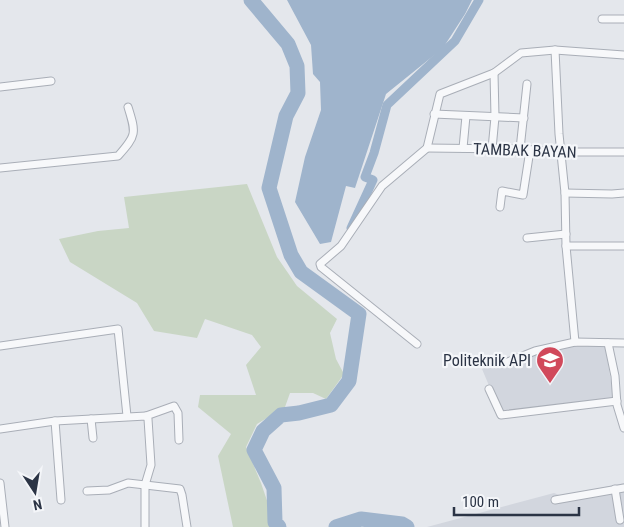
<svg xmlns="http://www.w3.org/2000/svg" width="624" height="527" font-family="'Roboto Condensed',sans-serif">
<rect width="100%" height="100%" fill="#e4e7ec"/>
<!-- built -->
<g fill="#d2d6de">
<path d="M576,345H605L614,400L501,414L482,369L498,363L499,365L509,362L540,353Z"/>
<path d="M624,483V527H427L554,493L562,496Z"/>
</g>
<!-- green -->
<path fill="#c9d6c5" d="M247,184L277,257L297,286L337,319L330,333L336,359L344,374L326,399L313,393H290L285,407L257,424L246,447L261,483L276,527H233L218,456L231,434L198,407L200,395H256L246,365L261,347L252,335L205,319L197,338L154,331L137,303L70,262L59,239L98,231L129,228L124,197Z"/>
<!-- water -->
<path fill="#9fb4cc" d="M287,0H472L465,14L443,48L386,94L355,188L346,186L331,242L320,244L295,202L305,157L321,110L320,82L313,74L311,45Z"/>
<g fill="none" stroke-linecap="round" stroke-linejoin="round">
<!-- canal -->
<path stroke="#9fb4cc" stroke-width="9" d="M351,228L373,180L365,177L374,153L387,105L455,41L479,0"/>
<!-- river -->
<g stroke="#9fb4cc" stroke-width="15">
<path d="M251,0L288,44L297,66L298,93L286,116L269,188L291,255L301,272L359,314L349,381L331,405L299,413L281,415L263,431L254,450L274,488L275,522L279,527"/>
<path d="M336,527L361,519L402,524L407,527"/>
</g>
<!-- street casing -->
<g stroke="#a9aeb7" stroke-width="9">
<g id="street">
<path d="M602,19H624"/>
<path d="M555,50L559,134L565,193L566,246L575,342"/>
<path d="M0,87L51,81"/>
<path d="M434,114L524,118"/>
<path d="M427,148L520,149L561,152H624"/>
<path d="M463,148L466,116"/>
<path d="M492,149L495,117L494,73"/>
<path d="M520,149L527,84"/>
<path d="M0,168L118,156C137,135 136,133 128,107"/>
<path d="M565,193L612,194L624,193"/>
<path d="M500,207L502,191L523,195L530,150"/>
<path d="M527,238L566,234"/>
<path d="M566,246H624"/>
<path d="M608,343L615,376L617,405L624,428"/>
<path d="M417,344L321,267L320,264L341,246L382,186L427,148L440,94L494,73L521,53L555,50L624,55"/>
<path d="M0,346L118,329L127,416"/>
<path d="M505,363L535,351L575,342L624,343"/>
<path d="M489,389L501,415L617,401"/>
<path d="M146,416L174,406L178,413L179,440"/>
<path d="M91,419L93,438"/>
<path d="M55,421L61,500"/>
<path d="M0,429L55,421L146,416L148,419L151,465L145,485V527"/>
<path d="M0,483L5,527"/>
<path d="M615,489L620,520"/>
<path d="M87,491L109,490L128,483L180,489L182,495L187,527"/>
<path d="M555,500L624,488"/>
</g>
</g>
<!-- street -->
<use href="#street" stroke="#f7f8fa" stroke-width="7"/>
</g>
<!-- icons -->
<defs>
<g id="university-pin" transform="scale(1.4375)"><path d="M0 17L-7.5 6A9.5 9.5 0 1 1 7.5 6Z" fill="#d1495b" stroke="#f4f6f9"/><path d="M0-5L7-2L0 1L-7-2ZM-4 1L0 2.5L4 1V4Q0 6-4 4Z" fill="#fff"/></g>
</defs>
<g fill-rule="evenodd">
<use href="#university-pin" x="550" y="360"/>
</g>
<g text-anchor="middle" stroke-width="4.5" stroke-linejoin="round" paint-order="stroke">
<!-- street labels -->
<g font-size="16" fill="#2b3445" stroke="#f4f6f9">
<text transform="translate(525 150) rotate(2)" y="6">TAMBAK BAYAN</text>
</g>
<!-- poi labels -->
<g font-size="16" fill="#2b3445" stroke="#f4f6f9" text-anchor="end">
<text x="531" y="366">Politeknik API</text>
</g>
</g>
<!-- north arrow -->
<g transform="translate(35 492) rotate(168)" stroke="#f4f6f9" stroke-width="4" paint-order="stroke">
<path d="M0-4L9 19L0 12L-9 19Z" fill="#2b3445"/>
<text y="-8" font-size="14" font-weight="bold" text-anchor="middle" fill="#2b3445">N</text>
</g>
<!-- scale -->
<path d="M454 507v8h125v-8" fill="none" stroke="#2b3445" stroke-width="2.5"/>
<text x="462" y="507" font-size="15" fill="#2b3445" stroke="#f4f6f9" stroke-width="4" paint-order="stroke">100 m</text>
</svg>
